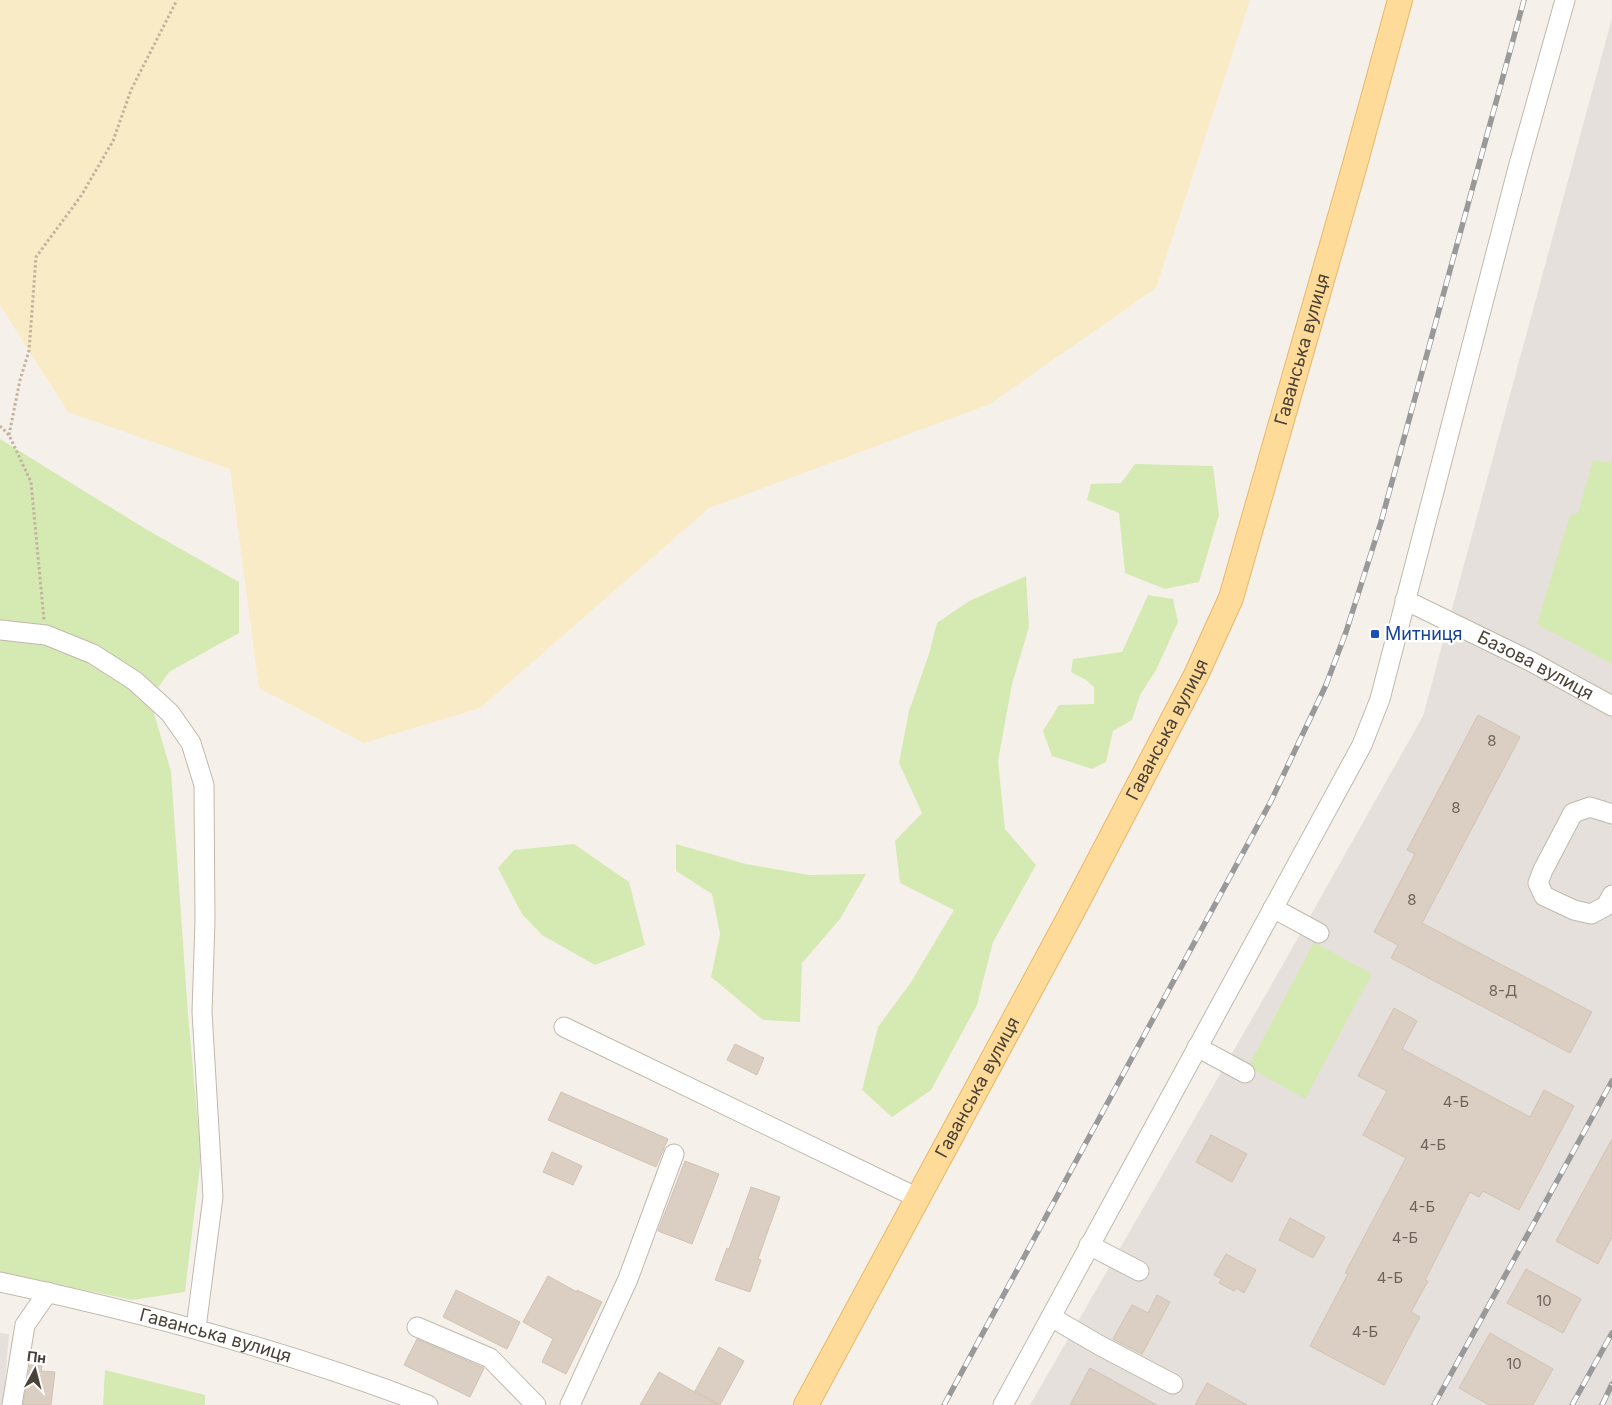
<svg xmlns="http://www.w3.org/2000/svg" width="1612" height="1405" font-family="Inter,sans-serif">
<rect width="100%" height="100%" fill="#f5f1ea"/>
<!-- industrial -->
<g fill="#e5e0db">
<path d="M1612,18V1405H1030L1269,989L1423,716Z"/>
<path d="M0,1333L9,1334L3,1405H0Z"/>
</g>
<!-- green -->
<g fill="#d5eab2">
<path d="M0,439L144,528L239,582V633L169,672L150,699L171,772L188,1014L201,1157L185,1292L132,1300L0,1272Z"/>
<path d="M1612,457V664L1537,624L1570,515L1578,513L1593,460L1610,463Z"/>
<path d="M1135,464L1213,466L1219,515L1199,582L1165,589L1125,573L1119,513L1087,500L1091,484L1121,483Z"/>
<path d="M1026,576L1029,627L1012,684L998,761L1005,829L1036,865L993,942L977,1005L931,1090L892,1117L862,1090L878,1027L911,982L954,910L900,883L895,841L922,813L899,763L909,711L929,654L937,623L969,601Z"/>
<path d="M1148,595L1173,599L1178,622L1156,670L1140,695L1132,720L1113,731L1106,762L1092,769L1052,756L1043,731L1059,705L1094,704V687L1086,680L1071,672L1073,659L1122,652Z"/>
<path d="M574,844L629,882L645,945L595,965L542,935L522,914L498,868L514,850Z"/>
<path d="M676,844L746,864L809,875L866,874L840,919L802,963L800,1022L763,1020L711,977L720,934L712,894L676,871Z"/>
<path d="M1314,942L1372,974L1305,1099L1248,1067Z"/>
<path d="M105,1370L205,1395V1405H103Z"/>
</g>
<!-- sand -->
<path fill="#f9ebc6" d="M0,0H1250L1156,288L990,404L709,508L480,708L364,743L259,688L230,469L68,412L0,305Z"/>
<!-- building -->
<g fill="#dacfc2" stroke="#d2c3b2">
<path d="M1478,715L1520,737L1422,923L1592,1012L1570,1053L1391,958L1398,945L1374,932L1415,854L1407,850Z"/>
<path d="M1394,1008L1417,1021L1402,1049L1530,1117L1544,1090L1574,1106L1519,1210L1483,1191L1479,1197L1470,1192L1425,1280L1428,1281L1411,1312L1420,1317L1384,1385L1310,1346L1348,1274L1345,1273L1406,1158L1363,1135L1387,1091L1358,1076Z"/>
<path d="M735,1044L764,1058L757,1075L727,1060Z"/>
<path d="M561,1092L668,1139L656,1167L548,1120Z"/>
<path d="M1211,1135L1247,1154L1232,1182L1196,1162Z"/>
<path d="M1612,1139V1237L1598,1264L1556,1241Z"/>
<path d="M552,1152L582,1166L573,1185L543,1172Z"/>
<path d="M685,1161L719,1174L692,1244L658,1231Z"/>
<path d="M751,1187L780,1197L758,1259L761,1260L750,1292L715,1280L727,1248L729,1249Z"/>
<path d="M1290,1218L1325,1237L1313,1258L1279,1240Z"/>
<path d="M1226,1254L1256,1270L1244,1293L1236,1288L1234,1291L1219,1283L1222,1279L1214,1275Z"/>
<path d="M1526,1269L1581,1299L1563,1333L1507,1303Z"/>
<path d="M548,1276L577,1292V1290L602,1302L566,1374L542,1362L553,1339L523,1322Z"/>
<path d="M456,1290L520,1322L507,1349L443,1317Z"/>
<path d="M1157,1295L1170,1302L1142,1354L1113,1339L1132,1305L1148,1313Z"/>
<path d="M1490,1333L1553,1369L1533,1405H1489L1459,1388Z"/>
<path d="M417,1339L484,1368L470,1397L404,1365Z"/>
<path d="M719,1347L744,1361L720,1405L695,1391Z"/>
<path d="M30,1365L42,1366L41,1371L55,1372L51,1405H23Z"/>
<path d="M1090,1368L1157,1405H1070Z"/>
<path d="M659,1372L718,1405H640Z"/>
<path d="M1207,1383L1247,1405H1195Z"/>
</g>
<g fill="none" stroke-linecap="round" stroke-linejoin="round">
<!-- minor casing -->
<g stroke="#c1b8ac" stroke-width="21">
<g id="minor">
<path id="s1" d="M1405,600L1530,661L1612,706"/>
<path d="M0,630L46,635L93,654L135,681L170,713L191,743L204,785L205,921L202,1012L213,1197L196,1328"/>
<path d="M1612,814L1590,807L1573,813L1543,870L1538,883L1544,896L1574,910L1591,914L1606,906L1612,895"/>
<path d="M1273,908L1319,933"/>
<path d="M564,1027L918,1198"/>
<path d="M1197,1047L1245,1073"/>
<path d="M1089,1245L1139,1271"/>
<path id="s2" d="M0,1282C145,1313 289,1351 428,1405"/>
<path d="M1051,1317L1099,1345L1173,1384"/>
<path d="M417,1327L490,1358L536,1405"/>
<path d="M12,1405L25,1325L48,1292"/>
<path d="M570,1405L628,1279L674,1154"/>
<path d="M1003,1405L1362,745L1380,699L1518,168L1565,0"/>
</g>
</g>
<!-- major casing -->
<g stroke="#e7b867" stroke-width="26">
<g id="major">
<path id="s3" d="M806,1405L1070,916L1196,675L1231,598L1354,168L1400,0"/>
</g>
</g>
<!-- path -->
<g stroke="#c3b39d" stroke-width="3" stroke-dasharray="2.5 2.5" stroke-linecap="butt">
<path d="M0,426L9,435L31,482L44,620"/>
<path d="M9,435L20,380L29,351L36,257L81,196L113,141L131,90L177,0"/>
</g>
<!-- minor -->
<use href="#minor" stroke="#fff" stroke-width="19"/>
<!-- major -->
<use href="#major" stroke="#ffdb99" stroke-width="24"/>
<!-- rail casing -->
<g stroke="#999" stroke-width="5.5">
<g id="rail">
<path d="M944,1405L1271,801L1326,685L1346,632L1381,522L1524,0"/>
<path d="M1434,1405L1612,1081"/>
<path d="M1572,1405L1612,1333"/>
<path d="M1602,1405L1612,1384"/>
</g>
</g>
<!-- rail -->
<use href="#rail" stroke="#fff" stroke-width="4" stroke-dasharray="11" stroke-linecap="butt"/>
</g>
<!-- markers -->
<rect fill="#1a4fb4" stroke="#fff" stroke-width="2" x="1370" y="629" width="10" height="10" rx="2.5"/>
<g text-anchor="middle" stroke-width="5" stroke-linejoin="round" paint-order="stroke">
<!-- number labels -->
<g font-size="15" fill="#6e645a">
<text x="1492" y="746">8</text>
<text x="1456" y="813">8</text>
<text x="1412" y="905">8</text>
<text x="1503" y="996">8-Д</text>
<text x="1456" y="1107">4-Б</text>
<text x="1433" y="1150">4-Б</text>
<text x="1422" y="1212">4-Б</text>
<text x="1405" y="1243">4-Б</text>
<text x="1390" y="1283">4-Б</text>
<text x="1544" y="1306">10</text>
<text x="1365" y="1337">4-Б</text>
<text x="1514" y="1369">10</text>
</g>
<!-- street labels -->
<g font-size="18" fill="#4a4138" stroke="#fff">
<text dy="6" stroke="none"><textPath href="#s3" startOffset="1171">Гаванська вулиця</textPath></text>
<text dy="6" stroke="none"><textPath href="#s1" startOffset="146">Базова вулиця</textPath></text>
<text dy="6" stroke="none"><textPath href="#s3" startOffset="766">Гаванська вулиця</textPath></text>
<text dy="6" stroke="none"><textPath href="#s3" startOffset="361">Гаванська вулиця</textPath></text>
<text dy="6" stroke="none"><textPath href="#s2" startOffset="222">Гаванська вулиця</textPath></text>
</g>
<!-- transit labels -->
<g font-size="18" fill="#164399" stroke="#fff" text-anchor="start">
<text x="1385" y="640">Митниця</text>
</g>
</g>
<!-- north arrow -->
<g transform="translate(35 1370) rotate(7)" stroke="#ffffff" stroke-width="4" paint-order="stroke">
<path d="M0-4L9 19L0 12L-9 19Z" fill="#4a4138"/>
<text y="-8" font-size="14" font-weight="bold" text-anchor="middle" fill="#4a4138">Пн</text>
</g>
</svg>
